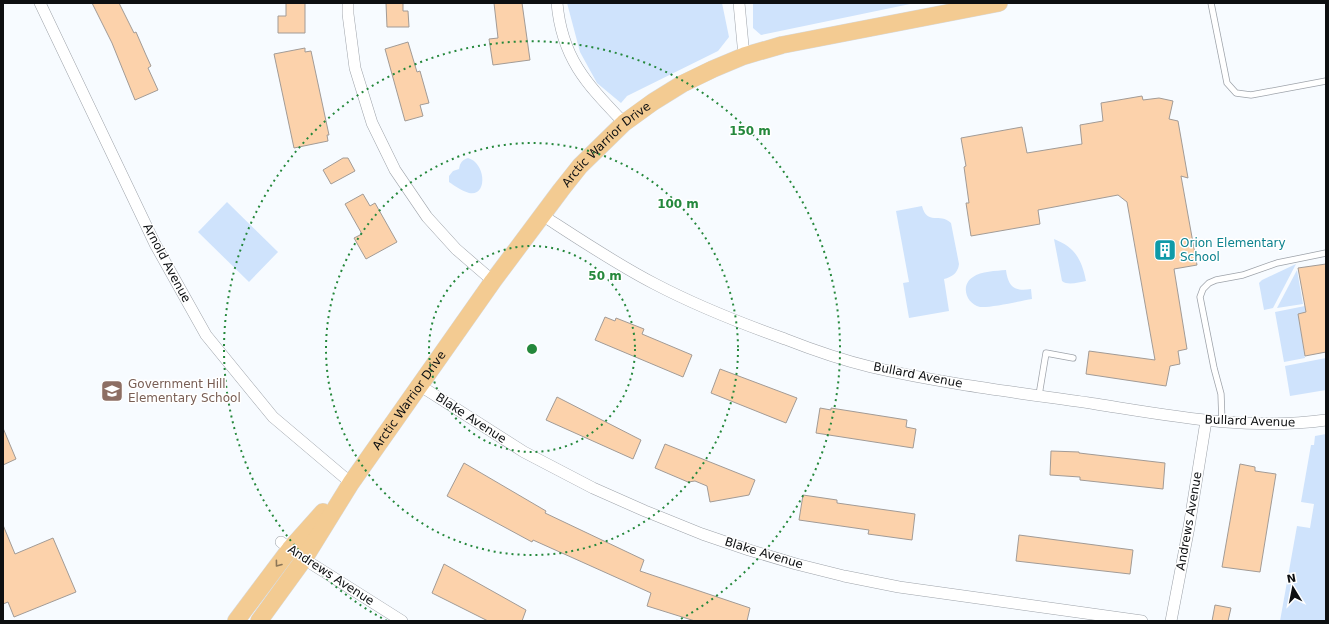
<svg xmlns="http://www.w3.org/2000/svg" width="1329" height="624" font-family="'DejaVu Sans',sans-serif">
<rect width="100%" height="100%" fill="#f7fbff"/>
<!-- green -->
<g fill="#cfe3fc">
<path d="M567,3H722L729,37L718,51L627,96L621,103L597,83L580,52Z"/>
<path d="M753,3H915L761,35L753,28Z"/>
<path d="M468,158C486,163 488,197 469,193C462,191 455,186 449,182V176L453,171L459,169C460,163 462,160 468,158Z"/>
<path d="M227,202L278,252L249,282L198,232Z"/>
<path d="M922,206C927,226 940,212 951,223L959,264C958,273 952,277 944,279L949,311L909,318L903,283L909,282L896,211Z"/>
<path d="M1054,239C1075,247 1082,260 1086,281C1079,282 1068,286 1062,281Z"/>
<path d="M1296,264L1273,308L1264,310L1259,283L1262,280Z"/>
<path d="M1006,270C1008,286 1014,292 1031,289L1032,299C1020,301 990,308 980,307C966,304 960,285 973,277C981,271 996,271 1006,270Z"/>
<path d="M1297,270L1303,304L1277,308Z"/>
<path d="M1305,306L1306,312L1298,314L1305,358L1284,362L1275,312Z"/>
<path d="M1326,358V390L1290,396L1285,366Z"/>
<path d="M1326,434V621H1280L1297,526L1310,528L1314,504L1301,502L1311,445H1314L1315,436Z"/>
</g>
<!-- building -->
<g fill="#fcd2ab" stroke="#a29b96">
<path d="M92,3H119L134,33L136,32L146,55L151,66L148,68L158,90L135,100L112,43Z"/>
<path d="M286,3H305V33H278V16H286Z"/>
<path d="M386,3H403V11H408L409,27H387Z"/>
<path d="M494,3H522L530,60L493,65L489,39L498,38Z"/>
<path d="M408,42L417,72L420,71L429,103L420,105L423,116L405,121L385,49Z"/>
<path d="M305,48V52L311,51L329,135H327L328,141L294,148L274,54Z"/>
<path d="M1142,96L1143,100L1159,98L1173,101L1169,119L1178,121L1188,178L1181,176L1197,265L1174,269L1187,349L1178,351L1180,364L1170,366L1166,386L1086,374L1089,351L1155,360L1127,202L1118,195L1038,210L1040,224L971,236L966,203H969L964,167L966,166L961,138L1022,127L1027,153L1082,144L1080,125L1103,121L1101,103Z"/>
<path d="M343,158H348L355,171L331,184L323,170Z"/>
<path d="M363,194L370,206L375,203L397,242L366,259L354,238L362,234L345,204Z"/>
<path d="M1326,264V352L1305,356L1298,314L1306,312L1298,268Z"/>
<path d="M605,317L615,321L616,318L644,329L642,334L692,355L683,377L595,340Z"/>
<path d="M720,369L797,398L786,423L711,393Z"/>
<path d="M557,397L641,440L633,459L546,420Z"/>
<path d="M820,408L831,410V408L907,420L906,427L916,429L913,448L816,433Z"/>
<path d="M3,428L16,459L3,465Z"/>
<path d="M665,444L755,480L749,495L710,502L707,486L695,481L688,482L655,468Z"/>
<path d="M1051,451L1079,452V453L1165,463L1163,489L1080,480V477L1050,475Z"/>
<path d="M464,463L546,511L545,513L644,560L640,571L750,608L747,621H695L647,606L651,593L533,540L532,542L447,496Z"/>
<path d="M1240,464L1255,467V471L1276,474L1260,572L1222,567Z"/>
<path d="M803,495L837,500V503L915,514L912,540L868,534L869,530L799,520Z"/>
<path d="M3,525L15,554L53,538L76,592L14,617L8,602L3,604Z"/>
<path d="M1019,535L1133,550L1130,574L1016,561Z"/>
<path d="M444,564L526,610L522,621H488L432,593Z"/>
<path d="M1215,605L1231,608L1228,621H1212Z"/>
</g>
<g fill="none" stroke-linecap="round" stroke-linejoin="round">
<!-- lane casing -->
<g stroke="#9ea3aa" stroke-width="7">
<g id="lane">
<path d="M1211,3L1227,83L1236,93L1251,95L1326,81"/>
<path d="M1039,395L1046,353L1073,358"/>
<path d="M1222,422L1221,394L1214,368L1200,297L1203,289L1209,283L1216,280L1243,275L1277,263L1326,253"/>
</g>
</g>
<!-- street casing -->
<g stroke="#9ea3aa" stroke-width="12">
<g id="street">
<path d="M40,3L155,244L206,335L273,417L351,483"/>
<path d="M348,3V14L355,68L372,123L395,170L427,217L456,249L493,281"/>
<path d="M557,3C562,59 587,84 624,123"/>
<path d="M739,3L744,56"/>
<path d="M542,215C579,239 616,264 655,284C697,306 740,323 785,339C813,350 842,360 871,367C945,384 1021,393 1096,404C1172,416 1249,431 1326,420"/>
<path d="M419,385L524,452L593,488L645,511L702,534L749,550L796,564L844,576L899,587L1142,621"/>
<path d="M281,542L304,559L402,621"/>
<path d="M1171,621L1189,527L1206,421"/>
</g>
</g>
<!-- primary casing -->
<g stroke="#d8d9d9" stroke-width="18">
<g id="primary">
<path d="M236,621L290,549L323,512"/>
<path id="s1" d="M259,621L304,559L351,483L493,281L561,190L580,166L624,123L653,102L682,84L713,69L744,56L782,45L999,3"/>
</g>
</g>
<!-- lane -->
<use href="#lane" stroke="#fff" stroke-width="5.5"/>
<!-- street -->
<use href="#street" stroke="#fff" stroke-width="11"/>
<!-- primary -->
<use href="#primary" stroke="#f3cb92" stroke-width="17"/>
</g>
<!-- one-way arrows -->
<defs><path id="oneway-chevron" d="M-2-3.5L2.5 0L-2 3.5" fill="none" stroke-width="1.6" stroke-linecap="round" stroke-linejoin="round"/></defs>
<use stroke="#8c7658" href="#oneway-chevron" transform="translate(278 564) rotate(127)"/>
<!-- distance rings -->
<g fill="none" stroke="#25883c" stroke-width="2" stroke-dasharray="2 4">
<circle cx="532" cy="349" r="103"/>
<circle cx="532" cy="349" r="206"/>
<path d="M387 621A308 308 0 1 1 677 621"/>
</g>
<!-- icons -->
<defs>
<g id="building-square" transform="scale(1.15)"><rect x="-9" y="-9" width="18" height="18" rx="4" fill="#0f9aa8" stroke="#fff"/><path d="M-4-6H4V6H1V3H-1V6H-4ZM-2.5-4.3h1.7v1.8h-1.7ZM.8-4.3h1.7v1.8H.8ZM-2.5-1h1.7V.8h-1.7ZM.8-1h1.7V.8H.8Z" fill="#fff"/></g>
<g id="school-square" transform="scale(1.15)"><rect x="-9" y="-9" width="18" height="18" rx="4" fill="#8d6e63" stroke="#fff"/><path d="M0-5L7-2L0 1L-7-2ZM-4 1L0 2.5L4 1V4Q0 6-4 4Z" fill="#fff"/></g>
</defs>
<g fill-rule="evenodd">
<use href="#building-square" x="1165" y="250"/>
<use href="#school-square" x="112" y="391"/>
</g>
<g text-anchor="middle" stroke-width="3" stroke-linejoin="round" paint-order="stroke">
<!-- street labels -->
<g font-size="12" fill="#0d0f11" stroke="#fff">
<text dy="4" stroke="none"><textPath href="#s1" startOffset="591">Arctic Warrior Drive</textPath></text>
<text transform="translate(167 263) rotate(62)" y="4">Arnold Avenue</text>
<text transform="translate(918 375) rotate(11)" y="4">Bullard Avenue</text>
<text dy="4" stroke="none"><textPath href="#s1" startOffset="267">Arctic Warrior Drive</textPath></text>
<text transform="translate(471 418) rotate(33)" y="4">Blake Avenue</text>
<text transform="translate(1250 421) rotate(2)" y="4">Bullard Avenue</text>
<text transform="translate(1189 521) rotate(-80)" y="4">Andrews Avenue</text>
<text transform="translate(764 553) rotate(17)" y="4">Blake Avenue</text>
<text transform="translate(331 575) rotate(33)" y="4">Andrews Avenue</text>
</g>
<!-- culture labels -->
<g font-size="12" fill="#0d838f" stroke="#fff" text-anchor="start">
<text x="1180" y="247">Orion Elementary<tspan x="1180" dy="14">School</tspan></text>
</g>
<!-- education labels -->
<g font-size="12" fill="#785e54" stroke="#fff" text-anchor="start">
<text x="128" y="388">Government Hill<tspan x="128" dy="14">Elementary School</tspan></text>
</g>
</g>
<circle cx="532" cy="349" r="6" fill="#25883c" stroke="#fff" stroke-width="2"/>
<g font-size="12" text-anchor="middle" font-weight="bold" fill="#25883c" stroke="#fff" stroke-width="3" stroke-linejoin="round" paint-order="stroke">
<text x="750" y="135">150 m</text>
<text x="678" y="208">100 m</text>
<text x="605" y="280">50 m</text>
</g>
<!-- border -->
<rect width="1329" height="624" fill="none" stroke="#0d0f11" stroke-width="8"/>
<!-- north arrow -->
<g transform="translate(1293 588) rotate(350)" stroke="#ffffff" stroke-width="3" paint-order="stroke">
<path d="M0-3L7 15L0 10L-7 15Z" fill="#0d0f11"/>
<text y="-6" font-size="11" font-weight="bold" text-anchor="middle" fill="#0d0f11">N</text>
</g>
</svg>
